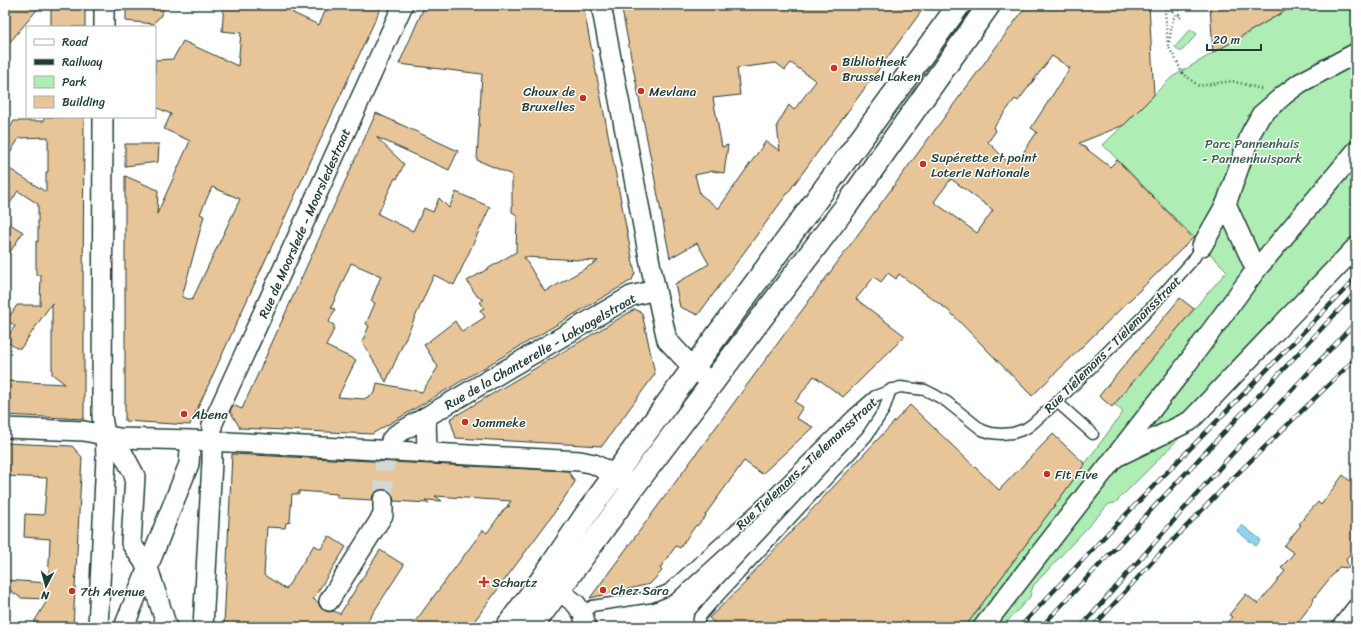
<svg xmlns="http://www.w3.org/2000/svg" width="1361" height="632" font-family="Sriracha,sans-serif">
<rect width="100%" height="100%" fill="#fff"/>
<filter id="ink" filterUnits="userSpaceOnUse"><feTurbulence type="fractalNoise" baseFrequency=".025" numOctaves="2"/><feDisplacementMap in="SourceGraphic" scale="8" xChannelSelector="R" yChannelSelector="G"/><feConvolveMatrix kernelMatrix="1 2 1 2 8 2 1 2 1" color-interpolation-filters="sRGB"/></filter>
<g filter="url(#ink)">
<!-- green -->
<g fill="#aeedb4" stroke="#669574">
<path d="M1295,5H1356V260L1115,503L1109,504L1033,586L1030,597L1002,627H965L1123,412L1114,404L1194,309L1227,271L1103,145L1172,77Z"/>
<path d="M1191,29L1197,34L1181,52L1175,47Z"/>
</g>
<!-- water -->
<path fill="#8ed4ef" stroke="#6298a4" d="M1242,525L1261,540L1256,546L1237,531Z"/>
<!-- building -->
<g fill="#e8c499" stroke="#1f3d34" fill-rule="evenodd">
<path d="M5,5H41L5,48Z"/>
<rect x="51" y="5" width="34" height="22"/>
<path d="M126,5H165L160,17L156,20L154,24L126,21Z"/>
<path d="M224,5H293V13L319,25L328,5H382L190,425L125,421V176L158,190L157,214L190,141L164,129L171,114L155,107V60L173,59L183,41L238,66L241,33L222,31ZM212,187L240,199L192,300L182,297L204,216L200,214Z"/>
<path d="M425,5H583L635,273L632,280L372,434L240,428L230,411L233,405L242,409L376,113L458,151L449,170L376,137L404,164L397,179L395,178L378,214L413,231L424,208L433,212L439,198L449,208L456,192L490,207L454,285L434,275L386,382L362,342L369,326L366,324L375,303L371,301L381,276L351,263L331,308L335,309L329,322L334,325V329L326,346L356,360L338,397L364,399L375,393L377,383L422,392L438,367L424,345L455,321L462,332L485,317L480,310L484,308L480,302L483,300L477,296L467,281L516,252L517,215L512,212V175L477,160L482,74L399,64ZM524,257L598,261L545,292Z"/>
<path d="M621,5H926L698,315L680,307L675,284L709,264L697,243L670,258ZM776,63L785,70L791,63L816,81L794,110L789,105L777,125L780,151L766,141L719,208H718L700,194L695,175L713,171L724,173L728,145L722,147L713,98L740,95L737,68Z"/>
<path d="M1027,5H1149L1154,95L1124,125L1079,143L1110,167L1117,160L1193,238L1032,396L949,311L899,274L896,279L888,273L881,282L874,277L856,299L905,336L843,397L814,376L795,402L803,407L796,418L813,427L762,474L744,461L705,515L706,516L697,526L696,525L680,548L676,546L660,568L662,571L650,584L590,598ZM1052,56L1070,68L1031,128L1037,132L1018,160L1012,156L1008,162L988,142L996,131L993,128L1015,99L1018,101ZM951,179L993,210L977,233L934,202Z"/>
<path d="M1210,5H1295L1213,53Z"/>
<path d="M44,117H84L83,306H84V419L5,415V381L65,384L52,374V303L21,348H16L5,340L15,326L7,320L17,305H40L41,275H36V241L38,242V204L18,191L5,211V166L46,192V172H48V137L19,138L5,162V136L14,121H44Z"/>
<path d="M125,144H159L158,162L125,166Z"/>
<path d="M5,221L23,232L5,260Z"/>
<path d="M1180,298L1194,309L1112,407L1099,396Z"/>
<path d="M635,309L642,313L655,374L602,446L456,438L450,419Z"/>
<path d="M910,405L999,490L1053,434L1085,464L965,627H719L709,618L749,579L745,581Z"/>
<path d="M5,443L72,446L82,457L73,627H31L48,599L21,598L5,587V580L48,583L50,539L24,537L25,514L44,515L47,478L5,476Z"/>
<path d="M232,454L568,471L575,482L552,516L470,627H411L483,530L487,533L505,508L510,506H507L511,501L435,496L442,501L425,500L429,503L394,501L392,494L388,490L383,489L377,491L373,495L372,500L337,498V494L299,491V494H292L290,522L286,523L285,528L267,527L264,575L286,589L314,545L321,549L329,536L346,547L313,599L318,602L320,606L324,610L329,612L334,611L340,614L380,550L404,565L364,627H224Z"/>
<path d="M1343,475L1356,486V546L1346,559L1349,568L1339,567L1313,599L1314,600L1305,613L1294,627H1223L1232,617L1229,615L1246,594L1258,604L1285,571L1281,568L1294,553L1284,546L1301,525L1299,524L1308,513L1318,502L1321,505Z"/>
</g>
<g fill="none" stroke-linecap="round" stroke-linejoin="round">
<!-- street-tunnel -->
<path stroke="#d2d8d6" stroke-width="19" stroke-dasharray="19 10" stroke-linecap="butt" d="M383,500L385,462"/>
<!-- lane casing -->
<g stroke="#1f3d34" stroke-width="13">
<g id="lane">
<path d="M1057,402L1093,434"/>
<path d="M583,614L592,606L651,597L668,590L774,494L852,416L875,396L900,387L925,390L935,395L947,402L982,430L991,433L1001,434L1013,433L1025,429L1031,425L1057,402L1144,315L1193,260L1202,246"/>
<path d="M698,627L699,618L713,602L867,436L884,410L891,389"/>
</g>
</g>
<!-- street casing -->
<g stroke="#1f3d34" stroke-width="22">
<g id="street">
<path d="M601,5L651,268L667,340L694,369L712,382"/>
<path d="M104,27V5"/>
<path d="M1202,246L1226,204"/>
<path d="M1256,270L1226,204L1251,133L1261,115L1284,95L1300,83L1356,53"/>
<path d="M426,417L427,453"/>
<path d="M5,428L84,431L119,438L191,440L580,461L594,464L628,482"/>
<path d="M119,446L135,476L131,543L148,568L167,627"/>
<path d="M391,451V440L397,434L631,296L655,290"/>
<path d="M1116,457L1190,421L1356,247"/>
<path d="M547,581L576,604L583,614L586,627"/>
<path d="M329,601L383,515V500"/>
<path d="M98,627L106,458L105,434L102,417L103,117"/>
<path d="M124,627L189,464L190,449"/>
<path d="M203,627L212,462V425L403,5"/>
<path d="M983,627L1181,372L1256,270L1356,151"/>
<path d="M1342,627L1356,609"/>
</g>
</g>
<!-- secondary casing -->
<g stroke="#1f3d34" stroke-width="25">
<g id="secondary">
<path d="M507,627L543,578L587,513L959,5"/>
<path d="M532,627L635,485L847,205L989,5"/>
</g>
</g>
<!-- path -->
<g stroke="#1f3d34" stroke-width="2.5" stroke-dasharray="1 3" stroke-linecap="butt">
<path d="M1167,5L1165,11L1168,46L1178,63L1181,72L1199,86L1232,81L1262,89"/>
<path d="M1179,15L1176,16L1173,11L1175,9H1178L1180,12L1179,15L1182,20"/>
<path d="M1169,42L1173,19L1176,16"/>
</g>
<!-- lane -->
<use href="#lane" stroke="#fff" stroke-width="10"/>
<!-- street -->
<use href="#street" stroke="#fff" stroke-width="19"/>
<!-- secondary -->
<use href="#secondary" stroke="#fff" stroke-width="22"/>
<!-- rail casing -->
<g stroke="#1f3d34" stroke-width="4.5">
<g id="rail">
<path d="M1020,627L1105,536L1356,278"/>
<path d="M1041,627L1356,292"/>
<path d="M1081,627L1231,455L1356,322"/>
<path d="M1093,627L1152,562L1233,478L1356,358"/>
</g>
</g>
<!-- rail -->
<use href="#rail" stroke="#fff" stroke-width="3" stroke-dasharray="9" stroke-linecap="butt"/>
</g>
</g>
<!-- markers -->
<g fill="#c8321e" stroke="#fff" stroke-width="1.5">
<circle cx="834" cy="68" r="4"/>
<circle cx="641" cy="91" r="4"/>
<circle cx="583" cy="98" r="4"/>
<circle cx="923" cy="164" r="4"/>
<circle cx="184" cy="414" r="4"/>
<circle cx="465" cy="422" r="4"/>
<circle cx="1047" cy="474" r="4"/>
<path d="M482 576h4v4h4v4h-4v4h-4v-4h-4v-4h4z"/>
<circle cx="603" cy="590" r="4"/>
<circle cx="72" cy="591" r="4"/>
</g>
<g text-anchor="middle" stroke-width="3" stroke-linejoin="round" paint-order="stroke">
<!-- poi labels -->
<g font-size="13" fill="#1f3d34" stroke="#fff" text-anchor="start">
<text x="842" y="66">Bibliotheek<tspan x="842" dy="15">Brussel Laken</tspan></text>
<text x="575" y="96" text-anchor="end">Choux de<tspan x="575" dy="15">Bruxelles</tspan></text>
<text x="649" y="96">Mevlana</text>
<text x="931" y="162">Supérette et point<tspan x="931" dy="15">Loterie Nationale</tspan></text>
<text x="192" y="419">Abena</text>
<text x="473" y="427">Jommeke</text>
<text x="1055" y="479">Fit Five</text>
<text x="492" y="587">Schartz</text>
<text x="611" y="595">Chez Sara</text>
<text x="80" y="596">7th Avenue</text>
</g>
<!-- park labels -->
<g font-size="13" fill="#3c604e" stroke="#fff">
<text x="1252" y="148">Parc Pannenhuis<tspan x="1252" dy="15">- Pannenhuispark</tspan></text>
</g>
<!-- street labels -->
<g font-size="13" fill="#1f3d34" stroke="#fff">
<text transform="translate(304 223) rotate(-66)" y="5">Rue de Moorslede - Moorsledestraat</text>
<text transform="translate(1112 344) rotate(-45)" y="5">Rue Tielemans - Tielemansstraat</text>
<text transform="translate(540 351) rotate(-30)" y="5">Rue de la Chanterelle - Lokvogelstraat</text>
<text transform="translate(806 463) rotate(-43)" y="5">Rue Tielemans - Tielemansstraat</text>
</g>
</g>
<!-- margin -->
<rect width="1361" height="632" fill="none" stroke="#fff" stroke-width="20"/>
<rect x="10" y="10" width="1341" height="612" fill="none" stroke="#1f3d34" stroke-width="1.5" filter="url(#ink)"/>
<!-- legend -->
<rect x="26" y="26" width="130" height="92" fill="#ffffff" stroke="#a5b1ae"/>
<rect x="34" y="39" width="20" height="6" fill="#ffffff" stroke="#a5b1ae"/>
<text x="62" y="46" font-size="12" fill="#1f3d34">Road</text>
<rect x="34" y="59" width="20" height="6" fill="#1f3d34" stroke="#a5b1ae"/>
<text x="62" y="66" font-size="12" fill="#1f3d34">Railway</text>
<rect x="34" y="76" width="20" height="12" fill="#aeedb4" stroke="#a5b1ae"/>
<text x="62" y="86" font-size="12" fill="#1f3d34">Park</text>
<rect x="34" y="96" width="20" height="12" fill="#e8c499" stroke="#a5b1ae"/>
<text x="62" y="106" font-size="12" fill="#1f3d34">Building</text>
<!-- north arrow -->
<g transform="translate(46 586) rotate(186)" stroke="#ffffff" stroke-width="3" paint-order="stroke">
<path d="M0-3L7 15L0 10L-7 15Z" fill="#1f3d34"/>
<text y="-6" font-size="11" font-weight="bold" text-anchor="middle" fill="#1f3d34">N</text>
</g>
<!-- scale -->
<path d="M1207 44v6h54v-6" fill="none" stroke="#1f3d34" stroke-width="2"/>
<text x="1213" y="44" font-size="12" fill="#1f3d34" stroke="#ffffff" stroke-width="3" paint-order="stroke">20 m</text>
</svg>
